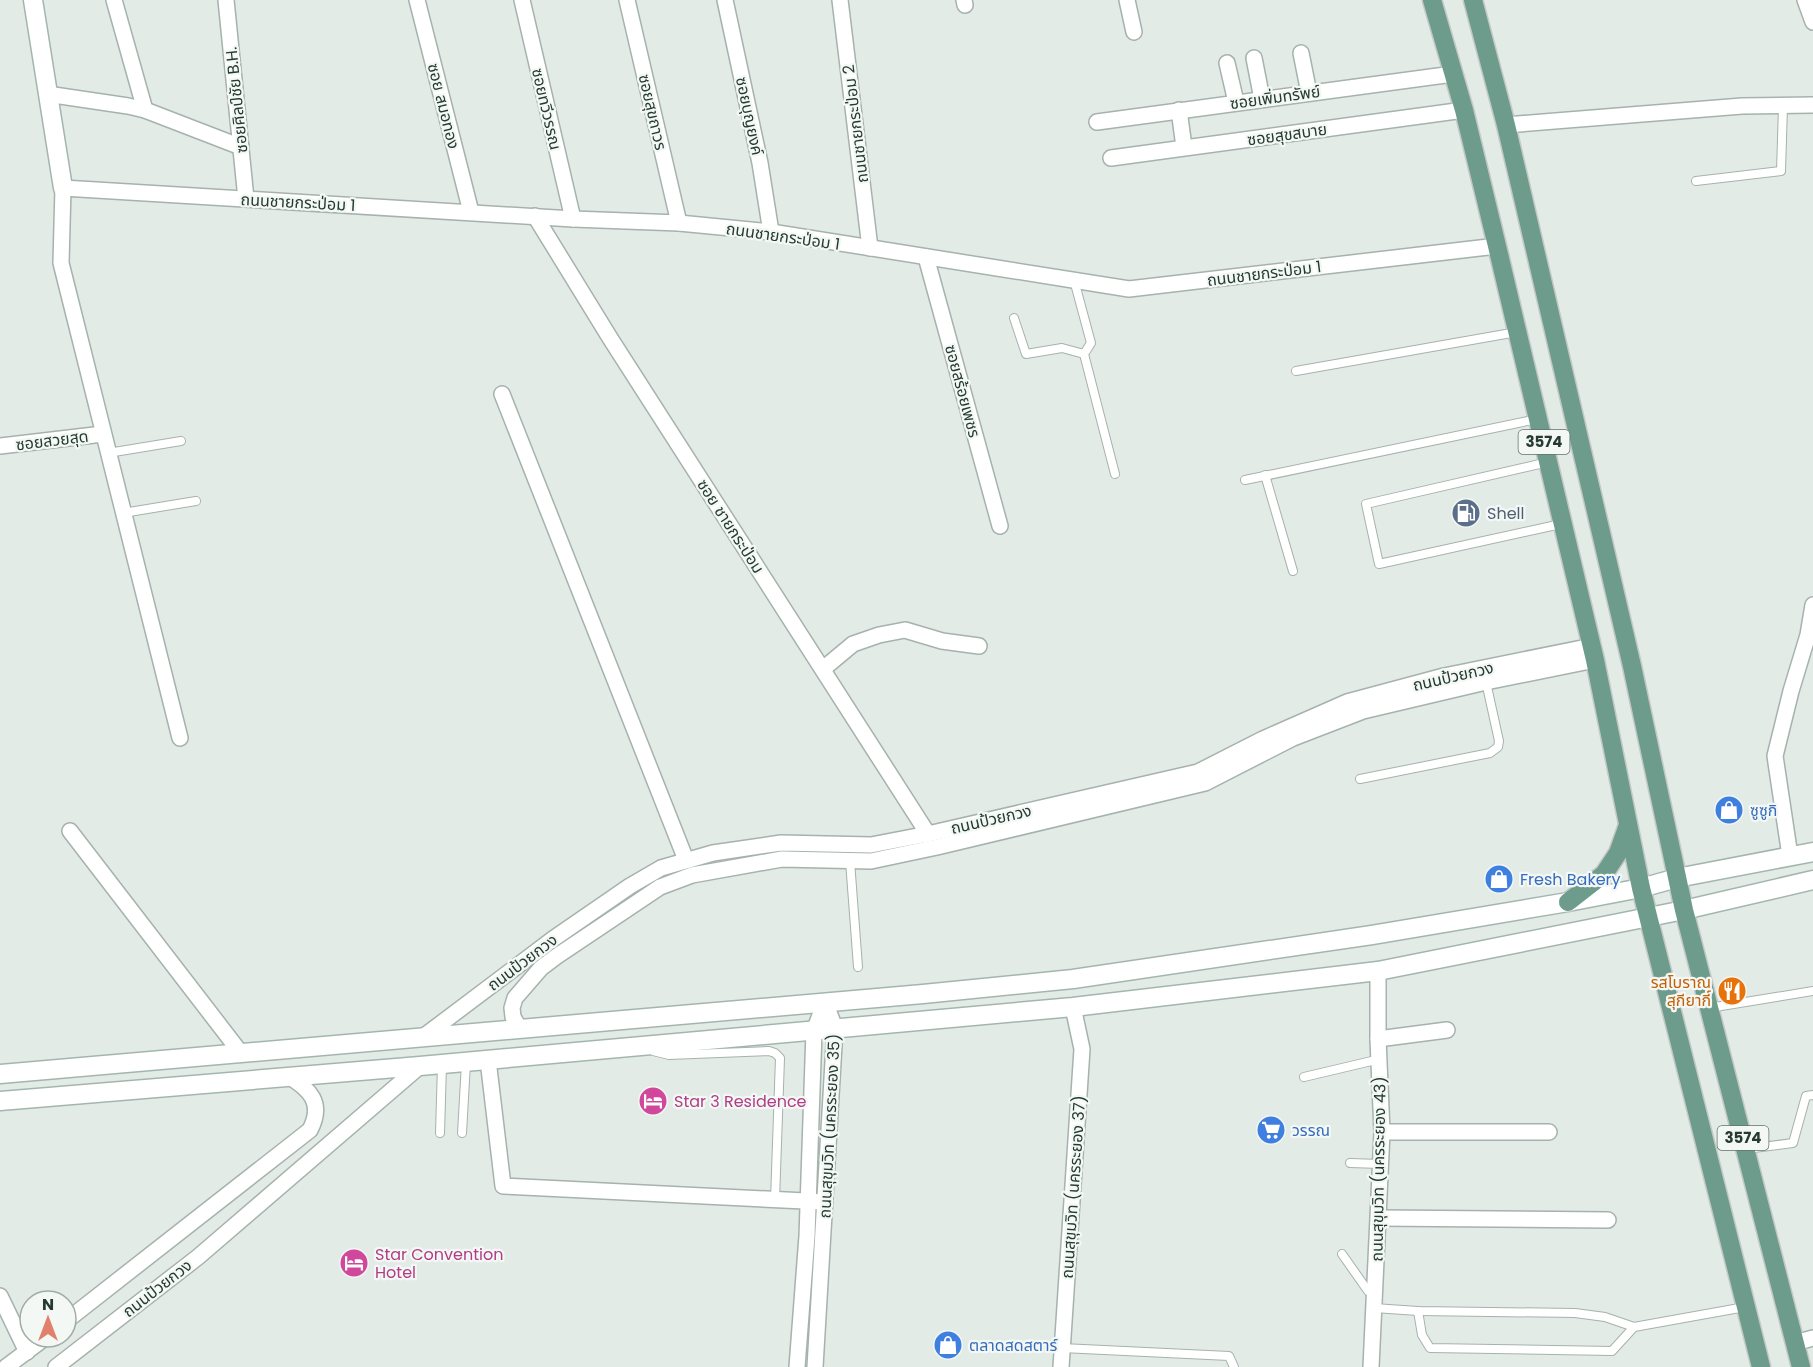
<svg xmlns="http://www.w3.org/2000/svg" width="1813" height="1367" font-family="Poppins,'Noto Sans Thai',sans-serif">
<rect width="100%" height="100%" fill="#e3ebe7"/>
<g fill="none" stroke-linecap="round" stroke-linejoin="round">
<!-- lane casing -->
<g stroke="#a6b2ad" stroke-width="10">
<g id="lane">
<path d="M1696,181L1781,171L1783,106"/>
<path d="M1074,280L1091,343L1084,354L1115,474"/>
<path d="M1014,318L1026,354L1062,348L1084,354"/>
<path d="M1296,371L1517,332"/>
<path d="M108,453L181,441"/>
<path d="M1548,462L1366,504L1379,564L1561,524"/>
<path d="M1265,475L1293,571"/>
<path d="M1245,480L1537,419"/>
<path d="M123,513L196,501"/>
<path d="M1360,779L1490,753L1498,747L1499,741L1486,682"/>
<path d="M850,861L858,967"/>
<path d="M1709,1008L1813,991"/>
<path d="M653,1049V1051L669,1055L769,1051L775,1053L780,1058L775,1200"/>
<path d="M1304,1077L1380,1059"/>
<path d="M440,1133L442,1065"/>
<path d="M462,1133L466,1063"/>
<path d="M1746,1149L1793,1143L1806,1096L1813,1095"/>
<path d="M1350,1163L1381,1164"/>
<path d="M1342,1254L1368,1291L1375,1293"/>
<path d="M1374,1308L1418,1311L1575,1313L1605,1317L1634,1327L1745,1307"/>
<path d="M1418,1311L1422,1335L1430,1348L1612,1351L1634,1327"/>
<path d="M1062,1348L1229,1356L1234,1367"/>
</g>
</g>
<!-- street casing -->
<g stroke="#a6b2ad" stroke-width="18">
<g id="street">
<path d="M114,0L145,110"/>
<path d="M226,0L246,199"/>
<path d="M417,0L471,212"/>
<path d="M522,0L573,219"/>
<path d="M627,0L679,223"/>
<path d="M725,0L760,163L771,232"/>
<path d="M840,0L870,248"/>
<path d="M964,0L965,5"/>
<path d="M1127,0L1134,32"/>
<path d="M1805,0L1813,22"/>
<path d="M1301,53L1309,93"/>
<path d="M1254,58L1262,99"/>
<path d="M1227,63L1236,102"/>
<path d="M47,94L128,106L145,110L241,147"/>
<path d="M1179,110L1184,147"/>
<path d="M1097,122L1453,74"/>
<path d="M1506,125L1742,106L1813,105"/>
<path d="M1111,158L1464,110"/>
<path d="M535,216L610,338L928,834"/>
<path d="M926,257L1000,526"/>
<path d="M502,394L686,860"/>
<path d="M0,446L103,434"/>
<path d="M823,669L853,644L879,635L905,630L942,641L979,646"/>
<path d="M180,738L61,263L63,188L573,219L679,223L771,232L1129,289L1497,246"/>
<path d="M70,831L240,1052"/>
<path d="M1790,856L1775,756L1791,691L1808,635L1813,605"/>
<path d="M524,1029L517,1024L513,1017L512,1008L515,998L541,968L557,956L660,887L692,875L782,859L871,861L937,847L1205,783L1293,738L1363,711L1486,682L1595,660"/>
<path d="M423,1037L553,939L630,886L661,868L713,853L781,843L871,845L928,834L1198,772L1263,739L1347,702L1444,676L1592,646"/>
<path d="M1378,1039L1447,1030"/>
<path d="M488,1060L503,1186L825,1202"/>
<path d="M1382,1132H1549"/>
<path d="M1379,1218L1608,1220"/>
<path d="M0,1296L27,1352"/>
<path d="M66,1321L310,1130C324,1103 310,1089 288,1076"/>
<path d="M1795,1343L1813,1338"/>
<path d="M6,1367L46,1337"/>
<path d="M56,1367L198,1257L420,1066"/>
<path d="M797,1367L807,1236L814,1031L825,1002"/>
<path d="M815,1367L835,1028L825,1002"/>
<path d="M1061,1367L1082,1049L1073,1007"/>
<path d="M1371,1367L1382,1132L1378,1039V971"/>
</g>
</g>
<!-- secondary casing -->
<g stroke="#a3b6ae" stroke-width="21">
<g id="secondary">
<path d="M33,0L63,188"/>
<path d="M0,1074L923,994L1073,979L1372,935L1568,902L1641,888L1677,878L1813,852"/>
<path d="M0,1101L420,1066L1073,1007L1378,971L1684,910L1813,880"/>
</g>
</g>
<!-- primary casing -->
<g stroke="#c2c8c6" stroke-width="21">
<g id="primary">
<path d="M1432,0L1464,110L1497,246L1595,660L1641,888L1761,1367"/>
<path d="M1473,0L1506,125L1632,666L1684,910L1801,1367"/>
<path d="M1568,902L1604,874L1618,853L1628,825"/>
</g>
</g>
<!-- lane -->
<use href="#lane" stroke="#fff" stroke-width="8"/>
<!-- street -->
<use href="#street" stroke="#fff" stroke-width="15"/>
<!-- secondary -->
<use href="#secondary" stroke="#fff" stroke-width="18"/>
<!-- primary -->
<use href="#primary" stroke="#6d9b8c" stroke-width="18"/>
</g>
<!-- icons -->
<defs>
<g id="fuel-disc" transform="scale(1.5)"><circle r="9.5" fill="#5c6f8a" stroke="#f3f8f5"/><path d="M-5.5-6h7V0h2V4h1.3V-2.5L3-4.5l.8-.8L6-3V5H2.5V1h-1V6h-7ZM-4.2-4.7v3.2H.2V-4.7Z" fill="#fff"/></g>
<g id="shop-disc" transform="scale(1.5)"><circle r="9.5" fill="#3f7fe0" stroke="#f3f8f5"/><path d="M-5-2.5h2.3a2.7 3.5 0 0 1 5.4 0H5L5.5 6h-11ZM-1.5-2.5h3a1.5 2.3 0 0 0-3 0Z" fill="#fff"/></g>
<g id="restaurant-disc" transform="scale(1.5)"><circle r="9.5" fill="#e8710a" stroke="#f3f8f5"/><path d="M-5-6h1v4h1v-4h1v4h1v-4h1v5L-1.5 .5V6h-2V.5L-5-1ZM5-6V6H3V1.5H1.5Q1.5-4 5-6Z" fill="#fff"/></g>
<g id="hotel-disc" transform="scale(1.5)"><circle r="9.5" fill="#d1479c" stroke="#f3f8f5"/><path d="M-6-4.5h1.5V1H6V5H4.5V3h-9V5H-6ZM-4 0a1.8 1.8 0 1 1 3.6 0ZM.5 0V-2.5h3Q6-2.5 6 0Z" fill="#fff"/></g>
<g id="supermarket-disc" transform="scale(1.5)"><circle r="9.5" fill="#3f7fe0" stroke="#f3f8f5"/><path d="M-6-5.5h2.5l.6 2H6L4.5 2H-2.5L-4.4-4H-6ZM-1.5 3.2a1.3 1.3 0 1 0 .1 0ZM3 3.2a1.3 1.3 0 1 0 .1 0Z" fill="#fff"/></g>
</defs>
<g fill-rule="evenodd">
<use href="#fuel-disc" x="1466" y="513"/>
<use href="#shop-disc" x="1729" y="810"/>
<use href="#shop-disc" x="1499" y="879"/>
<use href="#restaurant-disc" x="1732" y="991"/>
<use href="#hotel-disc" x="653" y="1101"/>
<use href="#supermarket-disc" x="1271" y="1130"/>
<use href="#hotel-disc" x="354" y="1263"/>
<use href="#shop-disc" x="948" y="1345"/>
</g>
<g text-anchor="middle" stroke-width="4.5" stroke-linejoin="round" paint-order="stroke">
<!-- shield labels -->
<g fill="#f3f8f5" stroke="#63736d" stroke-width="1.5">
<rect x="1518.5" y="430" width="51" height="24" rx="4.5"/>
<rect x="1717.5" y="1126" width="51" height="24" rx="4.5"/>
</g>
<g font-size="15" font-weight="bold" fill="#253a33">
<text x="1544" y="447">3574</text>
<text x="1743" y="1143">3574</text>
</g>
<!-- street labels -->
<g font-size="16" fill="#253a33" stroke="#f3f8f5">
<text transform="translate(1275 97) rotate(-8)" y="6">ซอยเพิ่มทรัพย์</text>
<text transform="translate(236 100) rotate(-96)" y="6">ซอยศิลป์ชัย B.H.</text>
<text transform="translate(444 106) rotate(76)" y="6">ซอย สมอทอง</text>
<text transform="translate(547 109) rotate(77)" y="6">ซอยทวีวรรณ</text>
<text transform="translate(653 112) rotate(77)" y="6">ซอยสุขถาวร</text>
<text transform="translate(750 116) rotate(78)" y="6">ซอยบุญยงค์</text>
<text transform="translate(855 124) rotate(-97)" y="6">ถนนชายกระป่อม 2</text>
<text transform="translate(1287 134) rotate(-8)" y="6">ซอยสุขสบาย</text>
<text transform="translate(298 202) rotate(3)" y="6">ถนนชายกระป่อม 1</text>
<text transform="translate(783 236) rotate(8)" y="6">ถนนชายกระป่อม 1</text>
<text transform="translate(1264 273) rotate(-7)" y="6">ถนนชายกระป่อม 1</text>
<text transform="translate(963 391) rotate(75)" y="6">ซอยสร้อยเพชร</text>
<text transform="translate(52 440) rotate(-7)" y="6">ซอยสวยสุด</text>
<text transform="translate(731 526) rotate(57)" y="6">ซอย ชายกระป่อม</text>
<text transform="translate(1453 676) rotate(-13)" y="6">ถนนป้วยกวง</text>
<text transform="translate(991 819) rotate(-13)" y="6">ถนนป้วยกวง</text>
<text transform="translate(522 962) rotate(-37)" y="6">ถนนป้วยกวง</text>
<text transform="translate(829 1126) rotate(-87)" y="6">ถนนสุขุมวิท (นครระยอง 35)</text>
<text transform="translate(1378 1169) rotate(-89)" y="6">ถนนสุขุมวิท (นครระยอง 43)</text>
<text transform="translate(1073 1187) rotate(-86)" y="6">ถนนสุขุมวิท (นครระยอง 37)</text>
<text transform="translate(157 1288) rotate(-38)" y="6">ถนนป้วยกวง</text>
</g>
<!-- service labels -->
<g font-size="16" fill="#4e5e75" stroke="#f3f8f5" text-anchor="start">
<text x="1487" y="519">Shell</text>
</g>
<!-- shop labels -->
<g font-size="16" fill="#366cbe" stroke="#f3f8f5" text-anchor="start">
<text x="1750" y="816">ซูซูกิ</text>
<text x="1520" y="885">Fresh Bakery</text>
<text x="1292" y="1136">วรรณ</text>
<text x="969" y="1351">ตลาดสดสตาร์</text>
</g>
<!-- food labels -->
<g font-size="16" fill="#c56008" stroke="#f3f8f5" text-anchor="end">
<text x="1711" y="988">รสโบราณ<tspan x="1711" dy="18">สุกียากี์</tspan></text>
</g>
<!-- hotel labels -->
<g font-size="16" fill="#b23c85" stroke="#f3f8f5" text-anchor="start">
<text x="674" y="1107">Star 3 Residence</text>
<text x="375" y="1260">Star Convention<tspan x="375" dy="18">Hotel</tspan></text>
</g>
</g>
<!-- north arrow -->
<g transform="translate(48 1319)"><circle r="28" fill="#f3f8f5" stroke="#a1aca7" stroke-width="1.5"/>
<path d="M0-4.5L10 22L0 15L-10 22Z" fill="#e1806b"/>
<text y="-9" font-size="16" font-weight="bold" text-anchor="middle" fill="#253a33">N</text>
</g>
</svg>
